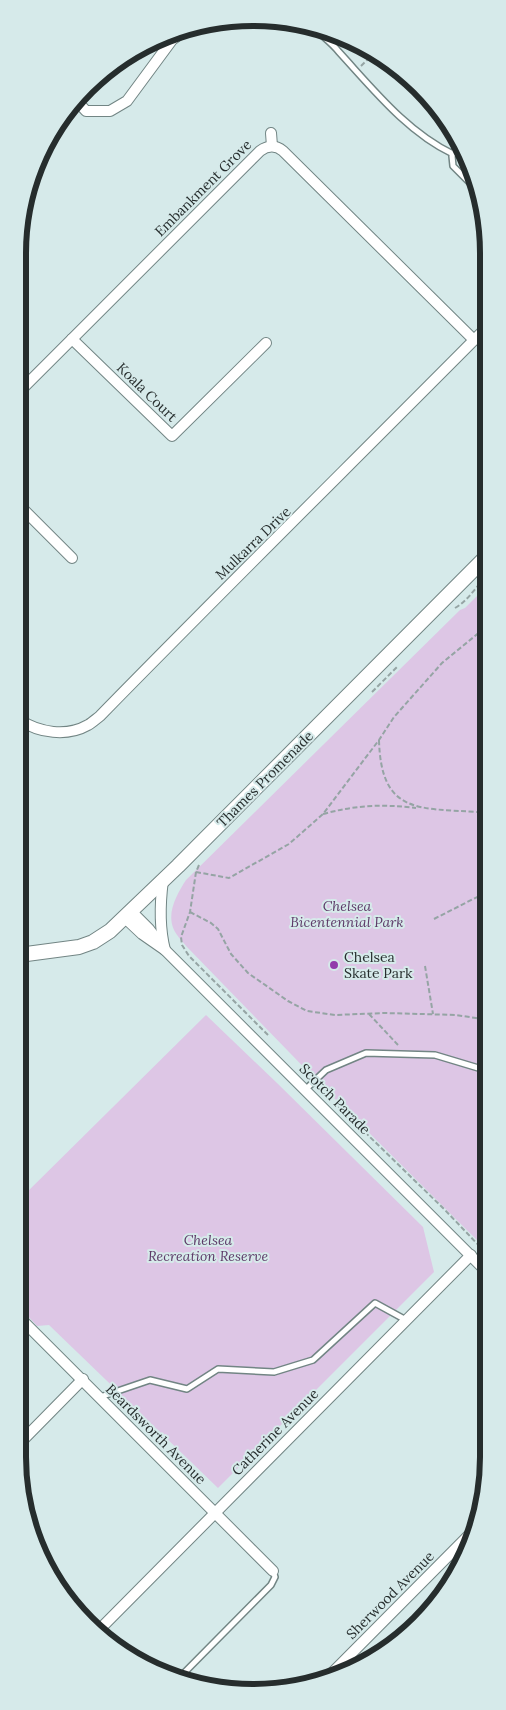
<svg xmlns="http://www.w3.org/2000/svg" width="506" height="1710" font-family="Lora,serif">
<rect width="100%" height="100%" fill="#d6eaea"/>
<!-- green -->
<g fill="#ddc6e5">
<path d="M486,587L485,1248L323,1087L187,947C183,942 177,936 174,930C166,913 177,894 186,880L460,610L465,608Z"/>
<path d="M206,1015L277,1083L423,1227L434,1272L218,1488L49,1325L37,1326L18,1305V1201Z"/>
</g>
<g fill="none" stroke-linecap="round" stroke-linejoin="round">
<!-- lane casing -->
<g stroke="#728584" stroke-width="8">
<g id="lane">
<path d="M314,28C322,36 332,43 339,52C373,89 407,132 453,154"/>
<path d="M459,142L452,156L453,166L477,190"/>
<path d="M306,1089L326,1070L366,1053L435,1055L485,1070"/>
<path d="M100,1397L150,1380L187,1389L218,1369L274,1372L313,1360L375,1303L406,1320"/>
<path d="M180,1677L271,1585L275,1577L273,1571"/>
</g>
</g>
<!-- street casing -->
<g stroke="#728584" stroke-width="12">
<g id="street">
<path d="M78,102L86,111H110L127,101L172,40L183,32"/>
<path d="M271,133L272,146"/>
<path d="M72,339L172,436L266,343"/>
<path d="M21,390L260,151C268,145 276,145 283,151L474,340"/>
<path d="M21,507L72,558"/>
<path d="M20,720C39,733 67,737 88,725C92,723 96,719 100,716C228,585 358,457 486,328"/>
<path d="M163,880C160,903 159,927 165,950"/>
<path d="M132,912L149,929L161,945"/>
<path d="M125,918L142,934L165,950L484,1269"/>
<path d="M18,1316L273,1571"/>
<path d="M18,1445L83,1379"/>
<path d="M99,1630L471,1255"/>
<path d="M327,1678L473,1531"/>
</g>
</g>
<!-- secondary casing -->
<g stroke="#728584" stroke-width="16">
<path id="secondary" d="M19,955L79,947L93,942L110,931L178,866L486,557"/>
</g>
<!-- path -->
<g stroke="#95a4a4" stroke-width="2" stroke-dasharray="5 2.5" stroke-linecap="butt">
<path d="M361,66L375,52"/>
<path d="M455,608C467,601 473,591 483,580"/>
<path d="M372,692L397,667"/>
<path d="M379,740C381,814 418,808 477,812"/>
<path d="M323,814C356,805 382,804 416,808"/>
<path d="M485,832C474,817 479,800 485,784"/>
<path d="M199,865L196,872L190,912L181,937L182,945L189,956L268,1035"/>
<path d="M196,872L229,878L289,844L323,814L379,740L394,717L442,663L486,627"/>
<path d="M190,912L211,923L218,929L231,954L248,973L288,1001L307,1011L335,1015L385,1013L456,1015L476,1018L485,1021"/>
<path d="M434,919L485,893"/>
<path d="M425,966L433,1014"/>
<path d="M369,1014L398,1045"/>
<path d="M338,1106L445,1210L485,1252"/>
</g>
<!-- lane -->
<use href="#lane" stroke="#fff" stroke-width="5"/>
<!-- street -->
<use href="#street" stroke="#fff" stroke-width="10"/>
<!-- secondary -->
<use href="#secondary" stroke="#fff" stroke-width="14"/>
</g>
<!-- markers -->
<circle fill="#923dab" stroke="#d6eaea" stroke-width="2" cx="334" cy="965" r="5"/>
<g text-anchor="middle" stroke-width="4" stroke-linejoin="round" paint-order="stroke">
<!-- street labels -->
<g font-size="14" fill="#262d2d" stroke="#d6eaea">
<text transform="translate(203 188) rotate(-45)" y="5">Embankment Grove</text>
<text transform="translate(147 392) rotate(44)" y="5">Koala Court</text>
<text transform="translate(253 543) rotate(-44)" y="5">Mulkarra Drive</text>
<text transform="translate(265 779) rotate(-45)" y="5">Thames Promenade</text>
<text transform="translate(335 1099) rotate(45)" y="5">Scotch Parade</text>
<text transform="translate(275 1432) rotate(-45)" y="5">Catherine Avenue</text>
<text transform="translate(156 1434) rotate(45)" y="5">Beardsworth Avenue</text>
<text transform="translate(390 1595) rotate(-45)" y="5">Sherwood Avenue</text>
</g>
<!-- park labels -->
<g font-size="14" font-style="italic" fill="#5d3a68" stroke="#d6eaea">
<text x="347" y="911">Chelsea<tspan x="347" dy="16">Bicentennial Park</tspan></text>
<text x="208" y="1245">Chelsea<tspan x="208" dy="16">Recreation Reserve</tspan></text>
</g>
<!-- poi labels -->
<g font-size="14" fill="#262d2d" stroke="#d6eaea" text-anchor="start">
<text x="344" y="962">Chelsea<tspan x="344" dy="16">Skate Park</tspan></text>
</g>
</g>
<!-- crop -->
<path d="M0 0H506V1710H0ZM253 26H253A227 227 0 0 1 480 253V1457A227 227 0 0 1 253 1684H253A227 227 0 0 1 26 1457V253A227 227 0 0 1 253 26Z" fill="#d6eaea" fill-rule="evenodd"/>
<path fill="none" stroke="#262d2d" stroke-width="6" d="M253 26H253A227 227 0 0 1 480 253V1457A227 227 0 0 1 253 1684H253A227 227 0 0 1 26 1457V253A227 227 0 0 1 253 26Z"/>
</svg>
